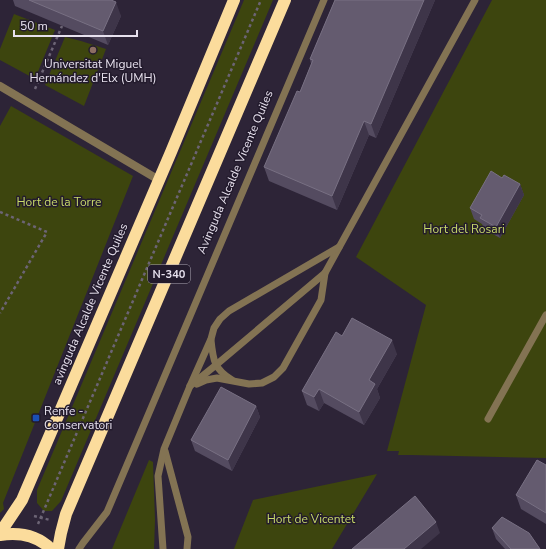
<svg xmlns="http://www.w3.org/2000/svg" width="546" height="549" font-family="'Nunito Sans',sans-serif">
<rect width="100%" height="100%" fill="#2d2437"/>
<!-- green -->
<g fill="#3d450e">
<path d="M244,0H273L61,501L52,511H44L37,503V490Z"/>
<path d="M492,0H546V458L411,455H398L399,451H387L426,305L356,257Z"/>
<path d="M14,14L55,30L35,79L0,60V49Z"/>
<path d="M65,37L81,41L106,49L84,106L45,85Z"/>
<path d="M11,106L133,176L3,503L4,509L0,513V126Z"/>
<path d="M149,460L153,462L155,520L154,549H112Z"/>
<path d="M377,474L332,549H234L253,500Z"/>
</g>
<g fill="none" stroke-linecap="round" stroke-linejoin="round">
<!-- path -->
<g stroke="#6c6475" stroke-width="2.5" stroke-dasharray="3 3" stroke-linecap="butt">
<path d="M35,89L62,26"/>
<path d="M0,212L47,232L0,313"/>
<path d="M34,516L50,520"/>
<path d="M38,524L261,0"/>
</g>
<!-- lane -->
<g stroke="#837353" stroke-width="7">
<path d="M211,340C213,360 214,369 232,380"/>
<path d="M197,384L206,380L217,378L249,384L262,383L274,377L283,368L321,300L325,273"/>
<path d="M190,386L216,365L325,273L475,0"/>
<path d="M488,419L546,315"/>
<path d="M165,451L188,537L187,549"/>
<path d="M79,549L83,543L107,512L324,0"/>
<path d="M163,549L158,476L164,449L190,386L211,339L214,328L220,319L229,311L339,247"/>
</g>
<!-- street -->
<path stroke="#837353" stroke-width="8" d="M0,86L159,180"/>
<!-- highway -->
<g stroke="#fbdc9c" stroke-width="12">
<path d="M0,533L22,500L171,152L234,0"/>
<path d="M0,535C19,532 37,535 51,549"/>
<path d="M58,549L61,533L66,514L285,0"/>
</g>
</g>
<!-- wall -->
<g fill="#544b60">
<path d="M13,0H111L121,16L108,45L15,6Z"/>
<path d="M335,0H435L376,138L369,135L337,210L269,181L264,167L300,92L311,64L310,59Z"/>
<path d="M502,178L520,184L524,195L500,238L484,229L482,224L474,219L470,208Z"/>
<path d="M342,336L397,354L377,389L380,398L364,425L324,403L319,411L307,405L302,391Z"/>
<path d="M256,406L260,417L232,471L195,451L191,440Z"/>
<path d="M546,465V524L521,509L516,495Z"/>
<path d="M492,528L540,549H505L496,539Z"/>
</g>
<!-- shaded-wall -->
<g fill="#3e3549">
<path d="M424,0H435L376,138L371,124Z"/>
<path d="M116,2L121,16L108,45L103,31Z"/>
<path d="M364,121L369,135L337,210L332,196Z"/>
<path d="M520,184L524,195L500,238L496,227Z"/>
<path d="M392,340L397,354L377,389L380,398L364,425L359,412L369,380Z"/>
<path d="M319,389L324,403L319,411L314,397Z"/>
<path d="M256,406L260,417L232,471L228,460Z"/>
<path d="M436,522L440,533L421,549H404Z"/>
</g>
<!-- building -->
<g fill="#645b6f" stroke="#787083">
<path d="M29,0H111L116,2L103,31Z"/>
<path d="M335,0H424L371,124L364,121L332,196L264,167L297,91L300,92L313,60L310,59Z"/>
<path d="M491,171L502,178L504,175L520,184L496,227L480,218L482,215L470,208Z"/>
<path d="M352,318L392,340L369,380L375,384L359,412L319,389L314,397L302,391L336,332L342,336Z"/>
<path d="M221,387L256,406L228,460L191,440Z"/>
<path d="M537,460L546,465V513L516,495Z"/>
<path d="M415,496L436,522L404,549H352Z"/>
<path d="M502,517L529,533L540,549H511L492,528Z"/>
</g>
<!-- markers -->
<circle fill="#8d6e63" stroke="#231b2d" stroke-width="1.5" cx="93" cy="50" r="4"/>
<rect fill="#1a4fb4" stroke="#231b2d" stroke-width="1.5" x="32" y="414" width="8" height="8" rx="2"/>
<g text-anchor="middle" stroke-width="3" stroke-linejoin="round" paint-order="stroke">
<!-- shield labels -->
<rect fill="#231b2d" stroke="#aca6b4" stroke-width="1" x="148" y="265" width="42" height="18" rx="3"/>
<g font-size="11" font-weight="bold" fill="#e7e1ee">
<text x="169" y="278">N-340</text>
</g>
<!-- poi labels -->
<g font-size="12" fill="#e7e1ee" stroke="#231b2d">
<text x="93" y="68">Universitat Miguel<tspan x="93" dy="14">Hernández d'Elx (UMH)</tspan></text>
<text x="44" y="415" text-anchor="start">Renfe -<tspan x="44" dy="14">Conservatori</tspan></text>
</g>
<!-- street labels -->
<g font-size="12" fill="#e7e1ee" stroke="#231b2d">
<text transform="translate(235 172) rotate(-67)" y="4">Avinguda Alcalde Vicente Quiles</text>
<text transform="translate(90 304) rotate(-67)" y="4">avinguda Alcalde Vicente Quiles</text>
</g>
<!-- park labels -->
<g font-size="12" fill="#c9db6a" stroke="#231b2d">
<text x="59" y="206">Hort de la Torre</text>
<text x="464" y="233">Hort del Rosari</text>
<text x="311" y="523">Hort de Vicentet</text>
</g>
</g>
<!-- scale -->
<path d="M14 30v6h123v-6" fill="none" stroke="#e7e1ee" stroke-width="2"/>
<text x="20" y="30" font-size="12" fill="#e7e1ee" stroke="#231b2d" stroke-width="3" paint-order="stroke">50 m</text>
</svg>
